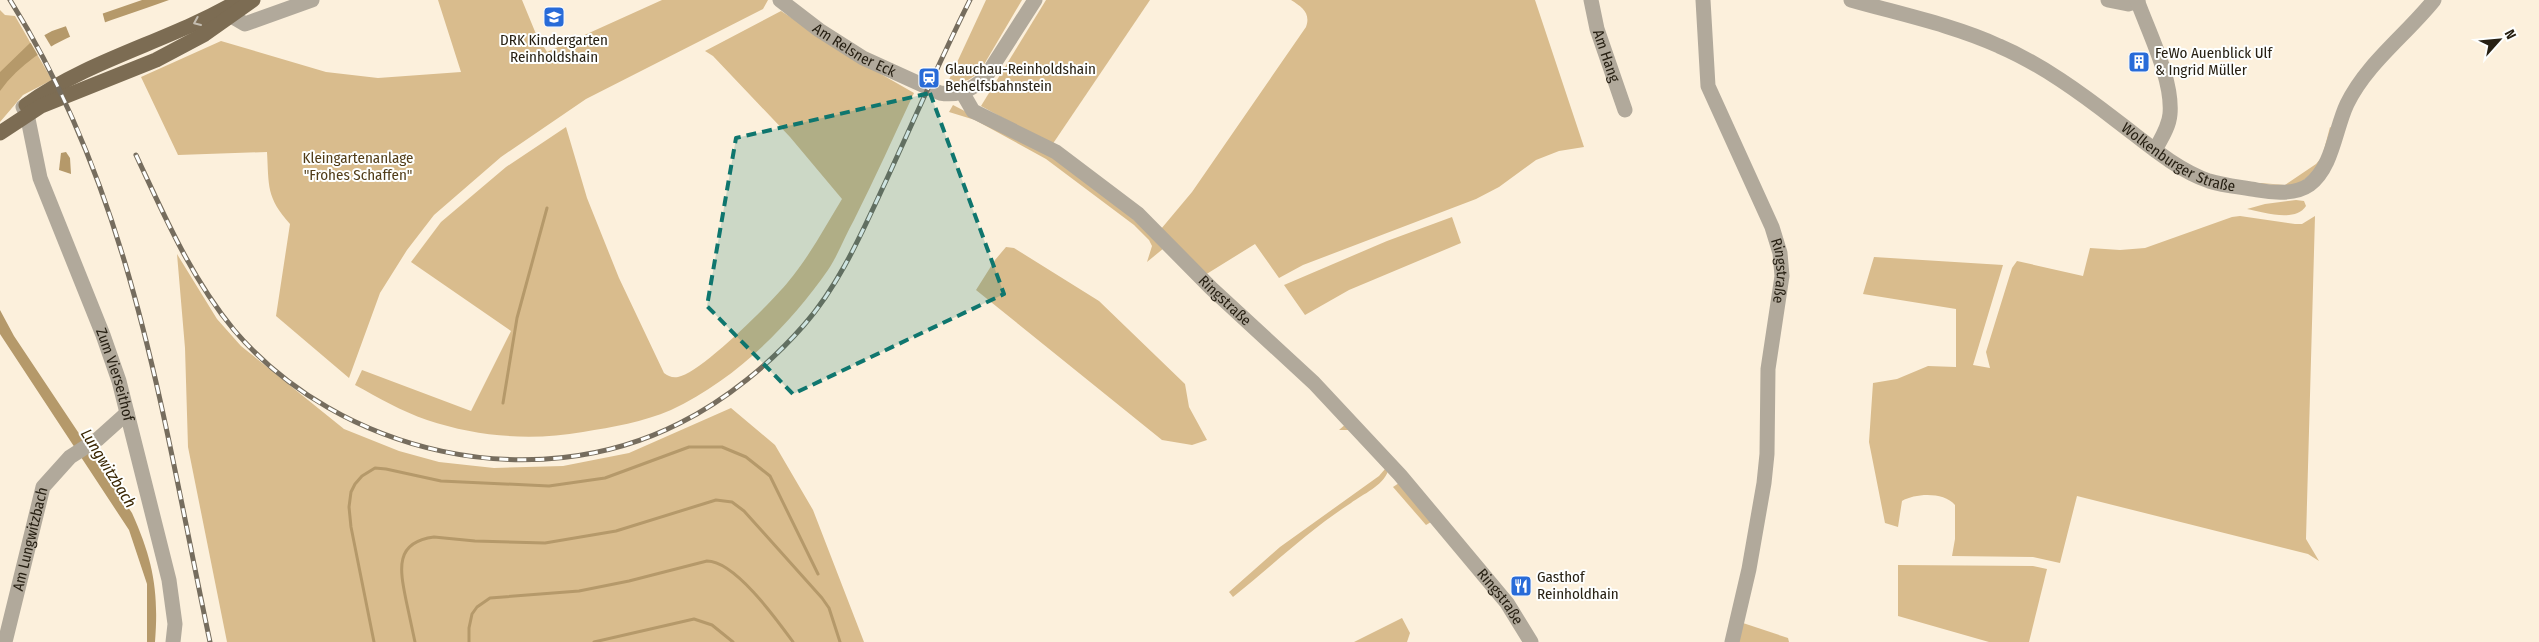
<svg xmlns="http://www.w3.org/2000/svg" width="2539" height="642" font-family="'Fira Sans Condensed',sans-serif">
<rect width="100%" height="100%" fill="#fcf0dc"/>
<!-- green -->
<g fill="#d9bc8d">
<path d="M438,0H522L536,34L547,52L662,0H768L763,9L586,99L501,157L434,215L407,250L380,293L349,378L276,316L290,224C266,197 269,186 267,152L178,155L141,77L221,41L326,72L378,78L461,72Z"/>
<path d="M986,0H1022L979,73L968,80L947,84Z"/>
<path d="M1046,0H1150L1052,145L981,106Z"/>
<path d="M1291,0H1535L1584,147L1559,151L1536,160L1499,187L1476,199L1303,265L1279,278L1255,244L1205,275L1161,229L1192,192L1306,27C1311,13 1302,7 1291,0Z"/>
<path d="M0,10L5,15L15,16L52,80L23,95L0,122Z"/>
<path d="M781,11L860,62L914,93C894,136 875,178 854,220C845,236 838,255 828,270C788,327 735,380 671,410C643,422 613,427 583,432C531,441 478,437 427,420C401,411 379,398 355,385L362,370L471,411L511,331L411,262L441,222L506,167L566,127L587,198L619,278L664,373C668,376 672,378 678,377C700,374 772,302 788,282C809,257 825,227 842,199L790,137L713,56L705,51Z"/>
<path d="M953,105L1050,155L1121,208L1164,248L1147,262L1152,246L1149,240L1134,225L1046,159L975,120L949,112Z"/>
<path d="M2330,127L2333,129L2319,167L2297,186L2258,184L2261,183L2285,185L2316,164L2322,157Z"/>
<path d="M2296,200L2304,201L2306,206C2295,223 2263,212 2247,209L2265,204Z"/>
<path d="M2240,216L2295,224H2302L2315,216L2306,539L2319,561L2308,554L2077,496L2060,563L2033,557L1952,556L1955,539V505C1944,492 1916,493 1902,501L1898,527L1885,523L1869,442L1873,383L1897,379L1928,366L1956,367V309L1863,294L1874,257L2003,265L1973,365L1990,368L1986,352L2012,268L2017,261L2083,276L2090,248L2120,250L2145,248L2232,217Z"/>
<path d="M1452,217L1461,243L1349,290L1305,315L1284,285L1387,241Z"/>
<path d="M1006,247L1014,248L1099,301L1185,384L1189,407L1207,440L1192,445L1162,440L976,290L995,260Z"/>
<path d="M177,254L217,319L241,346L344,429L399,451L439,462L494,468L563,466L629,453L731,408L775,445L813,510L864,642H227L188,447L185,348Z"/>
<path d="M1347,423L1388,471C1383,486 1363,494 1351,503C1309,530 1272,566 1233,597L1229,592L1280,547L1379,476L1385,469L1349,430H1339Z"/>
<path d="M1399,483L1431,522L1426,525L1393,487Z"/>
<path d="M1898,565L2033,566L2047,569L2029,642H1989L1898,616Z"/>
<path d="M1402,618L1410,633L1407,642H1354Z"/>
<path d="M1743,623L1788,638L1789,642H1738Z"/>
</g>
<!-- water -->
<g fill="#b5996a">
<path d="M142,0H169C110,22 39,37 0,91V72L30,43L52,31Z"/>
<path d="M66,152L70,158L71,174L59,170L61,153Z"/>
<path d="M0,310L14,336L132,513C153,560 159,591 155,642H147V584L129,530L0,334Z"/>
</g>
<!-- pier -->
<g fill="#fcf0dc">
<path d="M102,11L106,26L71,39L65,24Z"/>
<path d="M43,33L52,48L39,57L29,40Z"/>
</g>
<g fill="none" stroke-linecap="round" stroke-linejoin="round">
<!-- stream -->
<g stroke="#b5996a" stroke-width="3">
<path d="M503,403L517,318L547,208"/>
<path d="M374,642L351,527L349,507L351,492L355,484L362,476L375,468L386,469L441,481L549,486L605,478L689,447H722L746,457L770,476L818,574"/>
<path d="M415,642C412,628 409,614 406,600C400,570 394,542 434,537L475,541L545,543L616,531L716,500L732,502L744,511L822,598L829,608L840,642"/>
<path d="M469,642V628L472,614L477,607L490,598L579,591L629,581L707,561C735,561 777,620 793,642"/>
<path d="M594,642L694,619L712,625L733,642"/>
</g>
<!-- minor -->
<g stroke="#b1a99b" stroke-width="15">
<path id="s1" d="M780,0L819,30L863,58L940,93C958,96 971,90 985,78L1035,0"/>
<path id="s2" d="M1591,0L1597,29L1625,110"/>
<path id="s3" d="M1703,0L1708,86L1772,227L1780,253L1782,276L1768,369L1767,454L1764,483L1749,569L1732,642"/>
<path id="s4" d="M1851,0C1900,14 1953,25 1999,46C2041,64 2081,93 2117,121C2145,142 2175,169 2209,181C2225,186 2241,187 2257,190C2274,193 2295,195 2309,185C2333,167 2335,129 2347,104C2367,63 2406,35 2434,0"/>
<path d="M2108,0L2128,4L2138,1"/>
<path d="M2137,0C2149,33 2173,80 2170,114C2169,127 2161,139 2155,150"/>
<path d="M233,17L245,24L312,0"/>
<path id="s5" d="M962,92L973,111L1056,152L1138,214L1211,288L1314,383L1400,475L1507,603L1531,642"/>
<path id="s6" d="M23,107L27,114L40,178L103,335L119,381L169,580L175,624L173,642"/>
<path id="s7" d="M5,642L43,487L70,457L98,439L127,413"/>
</g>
<!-- major -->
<g stroke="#7c6c53" stroke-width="15">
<path d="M26,105C92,58 171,41 240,0"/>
<path d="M0,133L41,106L156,60L205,34L253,0"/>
</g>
<!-- rail casing -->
<g stroke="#766d5e" stroke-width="5">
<g id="rail">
<path d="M10,0C133,196 163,420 210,642"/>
<path d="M136,155C164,215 191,278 234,330C340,454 533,498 680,423C726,400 770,364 804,325C840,284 862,232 885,183C913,122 940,60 970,0"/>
</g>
</g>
<!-- rail -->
<use href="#rail" stroke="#fefffe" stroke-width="3" stroke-dasharray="9" stroke-linecap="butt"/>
</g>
<!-- one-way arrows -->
<defs><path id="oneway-chevron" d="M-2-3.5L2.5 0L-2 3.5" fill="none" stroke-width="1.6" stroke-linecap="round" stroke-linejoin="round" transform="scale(1.25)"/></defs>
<use stroke="#c4bdb1" href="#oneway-chevron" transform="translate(197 22) rotate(157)"/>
<!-- marked area -->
<path fill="#0f766e" fill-opacity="0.2" stroke="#0f766e" stroke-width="4" stroke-dasharray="10 6" stroke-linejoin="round" d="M930,93L1004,294L793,394L707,306L736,138Z"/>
<!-- icons -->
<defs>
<g id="school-square" transform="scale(1.125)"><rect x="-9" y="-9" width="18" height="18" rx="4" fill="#286bd8" stroke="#fefffe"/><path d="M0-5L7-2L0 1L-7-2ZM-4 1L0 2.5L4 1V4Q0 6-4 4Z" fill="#fff"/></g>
<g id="building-square" transform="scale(1.125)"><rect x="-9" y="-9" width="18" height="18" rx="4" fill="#286bd8" stroke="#fefffe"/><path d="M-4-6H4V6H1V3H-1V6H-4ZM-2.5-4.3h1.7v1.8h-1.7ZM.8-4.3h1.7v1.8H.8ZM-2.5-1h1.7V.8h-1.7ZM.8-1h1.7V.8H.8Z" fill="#fff"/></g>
<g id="station-square" transform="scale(1.125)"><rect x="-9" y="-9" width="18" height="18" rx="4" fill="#286bd8" stroke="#fefffe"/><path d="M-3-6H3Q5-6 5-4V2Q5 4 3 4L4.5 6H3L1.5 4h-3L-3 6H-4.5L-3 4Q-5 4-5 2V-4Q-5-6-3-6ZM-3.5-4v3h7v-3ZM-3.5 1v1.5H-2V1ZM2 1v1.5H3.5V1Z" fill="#fff"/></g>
<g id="restaurant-square" transform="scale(1.125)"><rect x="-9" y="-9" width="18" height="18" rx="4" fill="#286bd8" stroke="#fefffe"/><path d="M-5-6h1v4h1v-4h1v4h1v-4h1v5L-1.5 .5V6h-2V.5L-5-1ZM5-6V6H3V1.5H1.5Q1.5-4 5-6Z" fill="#fff"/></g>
</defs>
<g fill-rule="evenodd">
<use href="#school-square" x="554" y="17"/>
<use href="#building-square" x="2139" y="62"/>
<use href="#station-square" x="929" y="78"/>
<use href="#restaurant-square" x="1521" y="586"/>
</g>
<g text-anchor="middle" stroke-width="4" stroke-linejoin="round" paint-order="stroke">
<!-- poi labels -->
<g font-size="15" fill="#272013" stroke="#fefffe" text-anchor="start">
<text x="554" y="45" text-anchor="middle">DRK Kindergarten<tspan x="554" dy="17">Reinholdshain</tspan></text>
<text x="2155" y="58">FeWo Auenblick Ulf<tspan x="2155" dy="17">&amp; Ingrid Müller</tspan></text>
<text x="945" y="74">Glauchau-Reinholdshain<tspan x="945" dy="17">Behelfsbahnstein</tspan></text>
<text x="1537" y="582">Gasthof<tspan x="1537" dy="17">Reinholdhain</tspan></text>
</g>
<!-- street labels -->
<g font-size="15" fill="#272013" stroke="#fefffe">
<text dy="5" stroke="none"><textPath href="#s1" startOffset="90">Am Relsner Eck</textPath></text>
<text dy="5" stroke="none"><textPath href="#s2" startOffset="58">Am Hang</textPath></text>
<text dy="5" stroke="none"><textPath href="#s4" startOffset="368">Wolkenburger Straße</textPath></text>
<text dy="5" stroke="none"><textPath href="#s3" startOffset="286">Ringstraße</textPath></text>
<text dy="5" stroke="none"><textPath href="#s5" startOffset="340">Ringstraße</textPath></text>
<text dy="5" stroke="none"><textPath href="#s6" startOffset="284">Zum Vierseithof</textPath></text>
<text dy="5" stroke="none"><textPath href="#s7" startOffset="106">Am Lungwitzbach</textPath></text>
<text dy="5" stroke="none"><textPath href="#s5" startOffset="745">Ringstraße</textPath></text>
</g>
<!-- park labels -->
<g font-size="15" fill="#513c17" stroke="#fefffe">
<text x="358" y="163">Kleingartenanlage<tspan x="358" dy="17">"Frohes Schaffen"</tspan></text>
</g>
<!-- water labels -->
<g font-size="16" font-style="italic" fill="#392500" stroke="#fefffe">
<text transform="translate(109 468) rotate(58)" y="6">Lungwitzbach</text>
</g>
</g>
<!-- north arrow -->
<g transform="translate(2499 40) rotate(63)" stroke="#fefffe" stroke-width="4" paint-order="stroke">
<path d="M0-4L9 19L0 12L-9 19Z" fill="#272013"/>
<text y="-8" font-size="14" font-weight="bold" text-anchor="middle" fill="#272013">N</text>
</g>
</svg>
